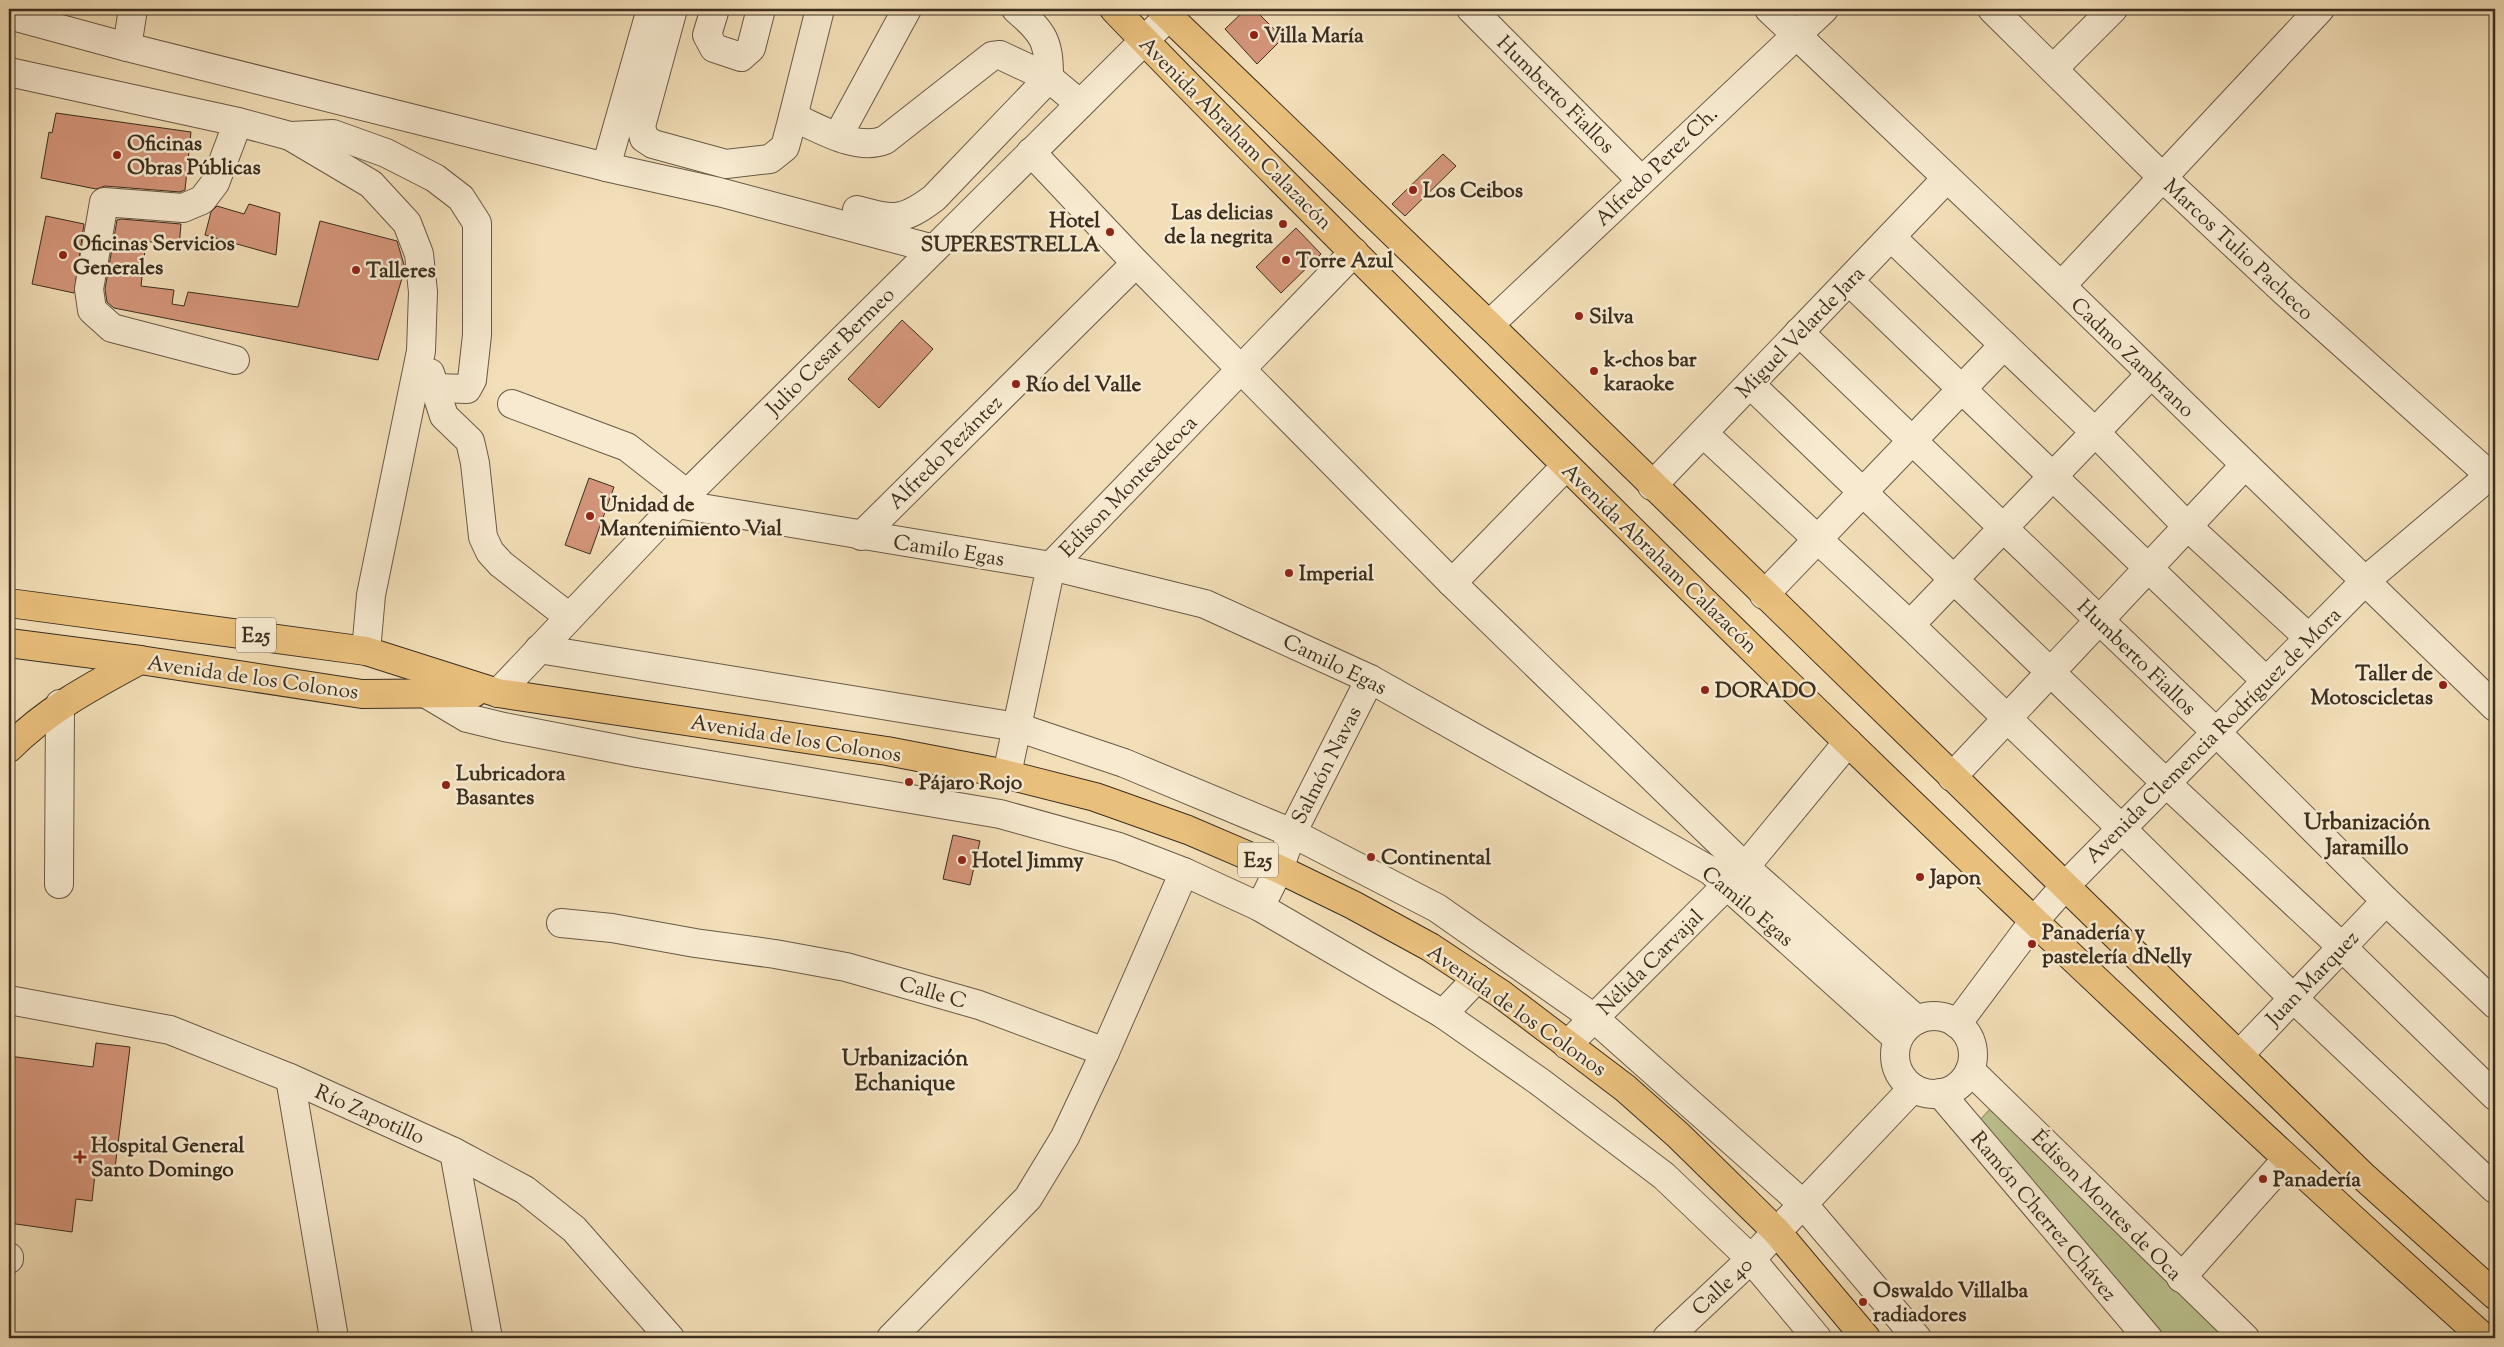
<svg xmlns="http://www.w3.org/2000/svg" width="2504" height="1347" font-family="'Sorts Mill Goudy',serif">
<rect width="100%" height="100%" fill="#f2deb7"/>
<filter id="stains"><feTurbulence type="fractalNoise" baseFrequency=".004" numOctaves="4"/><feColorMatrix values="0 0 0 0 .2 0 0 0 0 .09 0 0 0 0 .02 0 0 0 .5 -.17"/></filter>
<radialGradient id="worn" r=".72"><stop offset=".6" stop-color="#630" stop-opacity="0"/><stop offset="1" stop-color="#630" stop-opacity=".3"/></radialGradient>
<!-- green -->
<path fill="#bac18e" stroke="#7a7856" d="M1991,1108L2228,1338H2165L1978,1122Z"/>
<!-- building -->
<g fill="#d5967b" stroke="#3b2e1f">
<path d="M1246,9H1254L1283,38L1257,64L1225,29Z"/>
<path d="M56,113L191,132L185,190L180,192L105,186L96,189L41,178L49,132L52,133Z"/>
<path d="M1443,154L1456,166L1405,216L1392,204Z"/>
<path d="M249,204L280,213L276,255L205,235L211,212L217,206L244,214Z"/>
<path d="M46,216L84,224L74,293L32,284Z"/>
<path d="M121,219L181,224L179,247L146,241L141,286L174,290L172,304L184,306L188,292L298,307L320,221L397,241L405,268L378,360L114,308L107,302L105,289L117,220Z"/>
<path d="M1296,228L1321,254L1281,293L1256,267Z"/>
<path d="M902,320L933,349L879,408L848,379Z"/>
<path d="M589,478L614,487L590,554L565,545Z"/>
<path d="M953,835L980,841L970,885L943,879Z"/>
<path d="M96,1043L130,1047L114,1176L95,1174L92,1201L76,1199L72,1232L9,1223V1056L93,1067Z"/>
</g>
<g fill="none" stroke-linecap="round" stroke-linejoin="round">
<!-- minor casing -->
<g stroke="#695a45" stroke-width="30">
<g id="minor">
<path d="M673,9L641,126L644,138L653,144L726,164L770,159L785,147L793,117"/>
<path d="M715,9L707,35L714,48L741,57L751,48L761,9"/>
<path d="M820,9L793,117C819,128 857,152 885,140L992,56L1000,55L1049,78L1080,104"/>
<path d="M1471,9L1641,180"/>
<path d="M1769,9L2061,286L2495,707"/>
<path d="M1992,9L2162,177L2284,291L2495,480"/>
<path d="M9,15L127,47L606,167L719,192L934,249"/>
<path d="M127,47L133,9"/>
<path d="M2053,69L2113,9"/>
<path d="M9,72L238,122L290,136L371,184L407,223L419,254L423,292L421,351L371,595L366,651"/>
<path d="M290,136L333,134L386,153L435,178L461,198L477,223V335L472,380L467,389L435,388"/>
<path d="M838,136L907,9"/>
<path d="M1031,152L1136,263L1452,583L1745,867L1917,1020"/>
<path d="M606,167L651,9"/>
<path d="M857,210C894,220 902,222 934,198L1049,78C1049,41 1044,33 1016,9"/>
<path d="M1891,237L2095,432L2187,526L2309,638"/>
<path d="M1849,281L2266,681"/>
<path d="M2061,286L2320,9"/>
<path d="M1489,325L1824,9"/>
<path d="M1799,332L2216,732L2386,901L2495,1004"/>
<path d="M235,360L112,328L92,310L89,289L104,202L183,208L202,200L215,183L238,122"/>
<path d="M430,373L444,416L470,441L475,463L483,537L490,552L501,564L569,617"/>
<path d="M1750,384L2166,783L2342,947L2495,1096"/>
<path d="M512,404L627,447L687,494"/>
<path d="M1703,433L1910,625L2121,828L2293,998L2495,1189"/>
<path d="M1652,486L1947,178"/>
<path d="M677,504L1051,566L1205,604L1370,679L1711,871L1898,1039"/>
<path d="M861,536L1136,263"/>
<path d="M1452,583L1566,466"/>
<path d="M1764,595L2004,345"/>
<path d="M1910,625L2151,374"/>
<path d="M539,649L1017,727L1124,763L1292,833L1437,908L1594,1018L1803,1204L1917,1338"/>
<path d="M425,693L467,718L504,727L638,753L1000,814L1119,847L1184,872L1260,907L1443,1014L1540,1082L1664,1176L1751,1259L1817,1338"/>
<path d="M498,693L677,504L1169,16"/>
<path d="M1007,774L1051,566L1354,252"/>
<path d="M1952,777L2245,465"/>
<path d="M59,884L60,704"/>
<path d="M1260,907L1279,869L1292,833L1370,679"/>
<path d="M561,923L612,928L695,943L775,954L846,967L979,1005L1105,1052L1184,872"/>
<path d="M9,1000L170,1030L290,1078L454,1152L525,1190L574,1229L670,1338"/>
<path d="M1443,1014L1477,978"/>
<circle cx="1934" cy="1055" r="39"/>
<path d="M1957,1024L2034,921L2065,886L2365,581L2495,471"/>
<path d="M1567,1045L1745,867L1848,742"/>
<path d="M2239,1055L2386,901"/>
<path d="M1970,1070L2245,1338"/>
<path d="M290,1078L334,1338"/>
<path d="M1940,1093L2148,1338"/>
<path d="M454,1152L488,1338"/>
<path d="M9,1257V1259"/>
<path d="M2181,1278L2286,1160"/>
<path d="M891,1338L1028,1198L1065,1137L1105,1052"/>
<path d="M1667,1338L1751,1259L1913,1088"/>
</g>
</g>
<!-- major casing -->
<g stroke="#3b2e1f" stroke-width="30">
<g id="major">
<path d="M1114,9C1220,120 1329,227 1437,336C1778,679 2125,1015 2484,1338"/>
<path d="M1161,9L1489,325L2364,1177L2495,1295"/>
</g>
</g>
<!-- highway casing -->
<g stroke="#3b2e1f" stroke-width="30">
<g id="highway">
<path d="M9,603L366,651L498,693L887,751L996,772L1095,797L1188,830L1279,869L1353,905L1430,947L1501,994L1625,1088L1678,1135L1777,1232L1866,1338"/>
<path d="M9,643L140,660L362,694L474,693"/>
<path d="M9,748C48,709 92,686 140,660"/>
</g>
</g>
<!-- minor -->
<use href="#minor" stroke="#f7ead0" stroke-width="28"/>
<!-- major -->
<use href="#major" stroke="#e9bf7c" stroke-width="28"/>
<!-- highway -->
<use href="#highway" stroke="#e9bf7c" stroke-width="28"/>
</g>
<!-- markers -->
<g fill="#8f2418" stroke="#f7ead0" stroke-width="2">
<circle cx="1254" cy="35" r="5"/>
<circle cx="117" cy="155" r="5"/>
<circle cx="1413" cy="190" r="5"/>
<circle cx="1283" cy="224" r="5"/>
<circle cx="1110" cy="232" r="5"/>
<circle cx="63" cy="255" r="5"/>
<circle cx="1286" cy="260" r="5"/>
<circle cx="356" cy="270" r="5"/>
<circle cx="1579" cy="316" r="5"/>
<circle cx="1594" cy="371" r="5"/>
<circle cx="1016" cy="384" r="5"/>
<circle cx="590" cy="516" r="5"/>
<circle cx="1289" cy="573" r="5"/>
<circle cx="2443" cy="685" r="5"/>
<circle cx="1705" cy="690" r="5"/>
<circle cx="909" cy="782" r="5"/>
<circle cx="446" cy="785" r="5"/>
<circle cx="1371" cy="857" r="5"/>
<circle cx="962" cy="860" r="5"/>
<circle cx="1920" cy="877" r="5"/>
<circle cx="2032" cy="944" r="5"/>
<path d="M77.5 1149.5h5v5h5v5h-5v5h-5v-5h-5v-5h5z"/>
<circle cx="2263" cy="1179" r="5"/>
<circle cx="1863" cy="1302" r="5"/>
</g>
<g text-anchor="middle" stroke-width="5" stroke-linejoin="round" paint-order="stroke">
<!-- shield labels -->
<g fill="#f7ead0" stroke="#736654" stroke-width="1">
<rect x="236" y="617.5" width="40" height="35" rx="4"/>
<rect x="1238" y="842.5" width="40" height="35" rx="4"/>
</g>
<g font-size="20" font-weight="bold" fill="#3b2e1f">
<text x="256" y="642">E25</text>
<text x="1258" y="867">E25</text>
</g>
<!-- poi labels -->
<g font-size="21" font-weight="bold" fill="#3b2e1f" stroke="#f7ead0" text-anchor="start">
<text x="1264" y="42">Villa María</text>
<text x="127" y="150">Oficinas<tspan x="127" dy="24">Obras Públicas</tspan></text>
<text x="1423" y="197">Los Ceibos</text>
<text x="1273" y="219" text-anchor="end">Las delicias<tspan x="1273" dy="24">de la negrita</tspan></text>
<text x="1100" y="227" text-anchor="end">Hotel<tspan x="1100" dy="24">SUPERESTRELLA</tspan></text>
<text x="73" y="250">Oficinas Servicios<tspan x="73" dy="24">Generales</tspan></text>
<text x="1296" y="267">Torre Azul</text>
<text x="366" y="277">Talleres</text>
<text x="1589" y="323">Silva</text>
<text x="1604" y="366">k-chos bar<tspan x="1604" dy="24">karaoke</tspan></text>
<text x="1026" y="391">Río del Valle</text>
<text x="600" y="511">Unidad de<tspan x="600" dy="24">Mantenimiento Vial</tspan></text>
<text x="1299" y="580">Imperial</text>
<text x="2433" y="680" text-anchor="end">Taller de<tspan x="2433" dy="24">Motoscicletas</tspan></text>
<text x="1715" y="697">DORADO</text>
<text x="456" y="780">Lubricadora<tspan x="456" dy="24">Basantes</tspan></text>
<text x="919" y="789">Pájaro Rojo</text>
<text x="1381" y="864">Continental</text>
<text x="972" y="867">Hotel Jimmy</text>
<text x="1930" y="884">Japon</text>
<text x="2042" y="939">Panadería y<tspan x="2042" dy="24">pastelería dNelly</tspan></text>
<text x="91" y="1152">Hospital General<tspan x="91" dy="24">Santo Domingo</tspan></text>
<text x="2273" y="1186">Panadería</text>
<text x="1873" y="1297">Oswaldo Villalba<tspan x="1873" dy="24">radiadores</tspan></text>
</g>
<!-- street labels -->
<g font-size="21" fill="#3b2e1f" stroke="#f7ead0">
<text transform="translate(1556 94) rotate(45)" y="7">Humberto Fiallos</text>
<text transform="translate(1236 133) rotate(45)" y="7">Avenida Abraham Calazacón</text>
<text transform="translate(1656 166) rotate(-44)" y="7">Alfredo Perez Ch.</text>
<text transform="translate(2239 249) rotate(43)" y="7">Marcos Tulio Pacheco</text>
<text transform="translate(1800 332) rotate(-46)" y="7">Miguel Velarde Jara</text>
<text transform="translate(830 351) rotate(-45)" y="7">Julio Cesar Bermeo</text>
<text transform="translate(2133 357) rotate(44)" y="7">Cadmo Zambrano</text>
<text transform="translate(945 452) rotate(-45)" y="7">Alfredo Pezántez</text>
<text transform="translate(1128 486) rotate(-46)" y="7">Edison Montesdeoca</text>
<text transform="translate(949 550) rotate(9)" y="7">Camilo Egas</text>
<text transform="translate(1660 558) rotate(44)" y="7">Avenida Abraham Calazacón</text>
<text transform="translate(2137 657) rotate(44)" y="7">Humberto Fiallos</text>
<text transform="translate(1335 664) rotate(26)" y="7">Camilo Egas</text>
<text transform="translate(253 677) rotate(8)" y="7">Avenida de los Colonos</text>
<text transform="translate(2213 735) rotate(-45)" y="7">Avenida Clemencia Rodríguez de Mora</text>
<text transform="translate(796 738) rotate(9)" y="7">Avenida de los Colonos</text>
<text transform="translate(1326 765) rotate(-63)" y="7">Salmón Navas</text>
<text transform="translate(1748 906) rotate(40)" y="7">Camilo Egas</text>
<text transform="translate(1650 962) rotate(-45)" y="7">Nélida Carvajal</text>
<text transform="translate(2312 978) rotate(-46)" y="7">Juan Marquez</text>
<text transform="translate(933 992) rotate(16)" y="7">Calle C</text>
<text transform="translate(1517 1010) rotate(35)" y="7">Avenida de los Colonos</text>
<text transform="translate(370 1114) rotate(24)" y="7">Río Zapotillo</text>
<text transform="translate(2107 1205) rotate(45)" y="7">Édison Montes de Oca</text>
<text transform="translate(2044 1216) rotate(50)" y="7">Ramón Cherrez Chávez</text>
<text transform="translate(1722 1286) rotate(-43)" y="7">Calle 40</text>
</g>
<!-- neighbourhood labels -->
<g font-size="22" font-weight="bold" fill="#3b2e1f" stroke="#f7ead0">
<text x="2367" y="829">Urbanización<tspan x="2367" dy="25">Jaramillo</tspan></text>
<text x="905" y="1065">Urbanización<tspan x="905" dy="25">Echanique</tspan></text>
</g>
</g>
<!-- margin -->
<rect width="2504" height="1347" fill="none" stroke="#f2deb7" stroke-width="30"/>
<rect x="10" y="10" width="2484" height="1327" fill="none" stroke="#3b2e1f" stroke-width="2.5"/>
<rect x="15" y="15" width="2474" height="1317" fill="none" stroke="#3b2e1f"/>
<rect width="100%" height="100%" filter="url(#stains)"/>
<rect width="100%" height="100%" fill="url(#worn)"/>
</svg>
